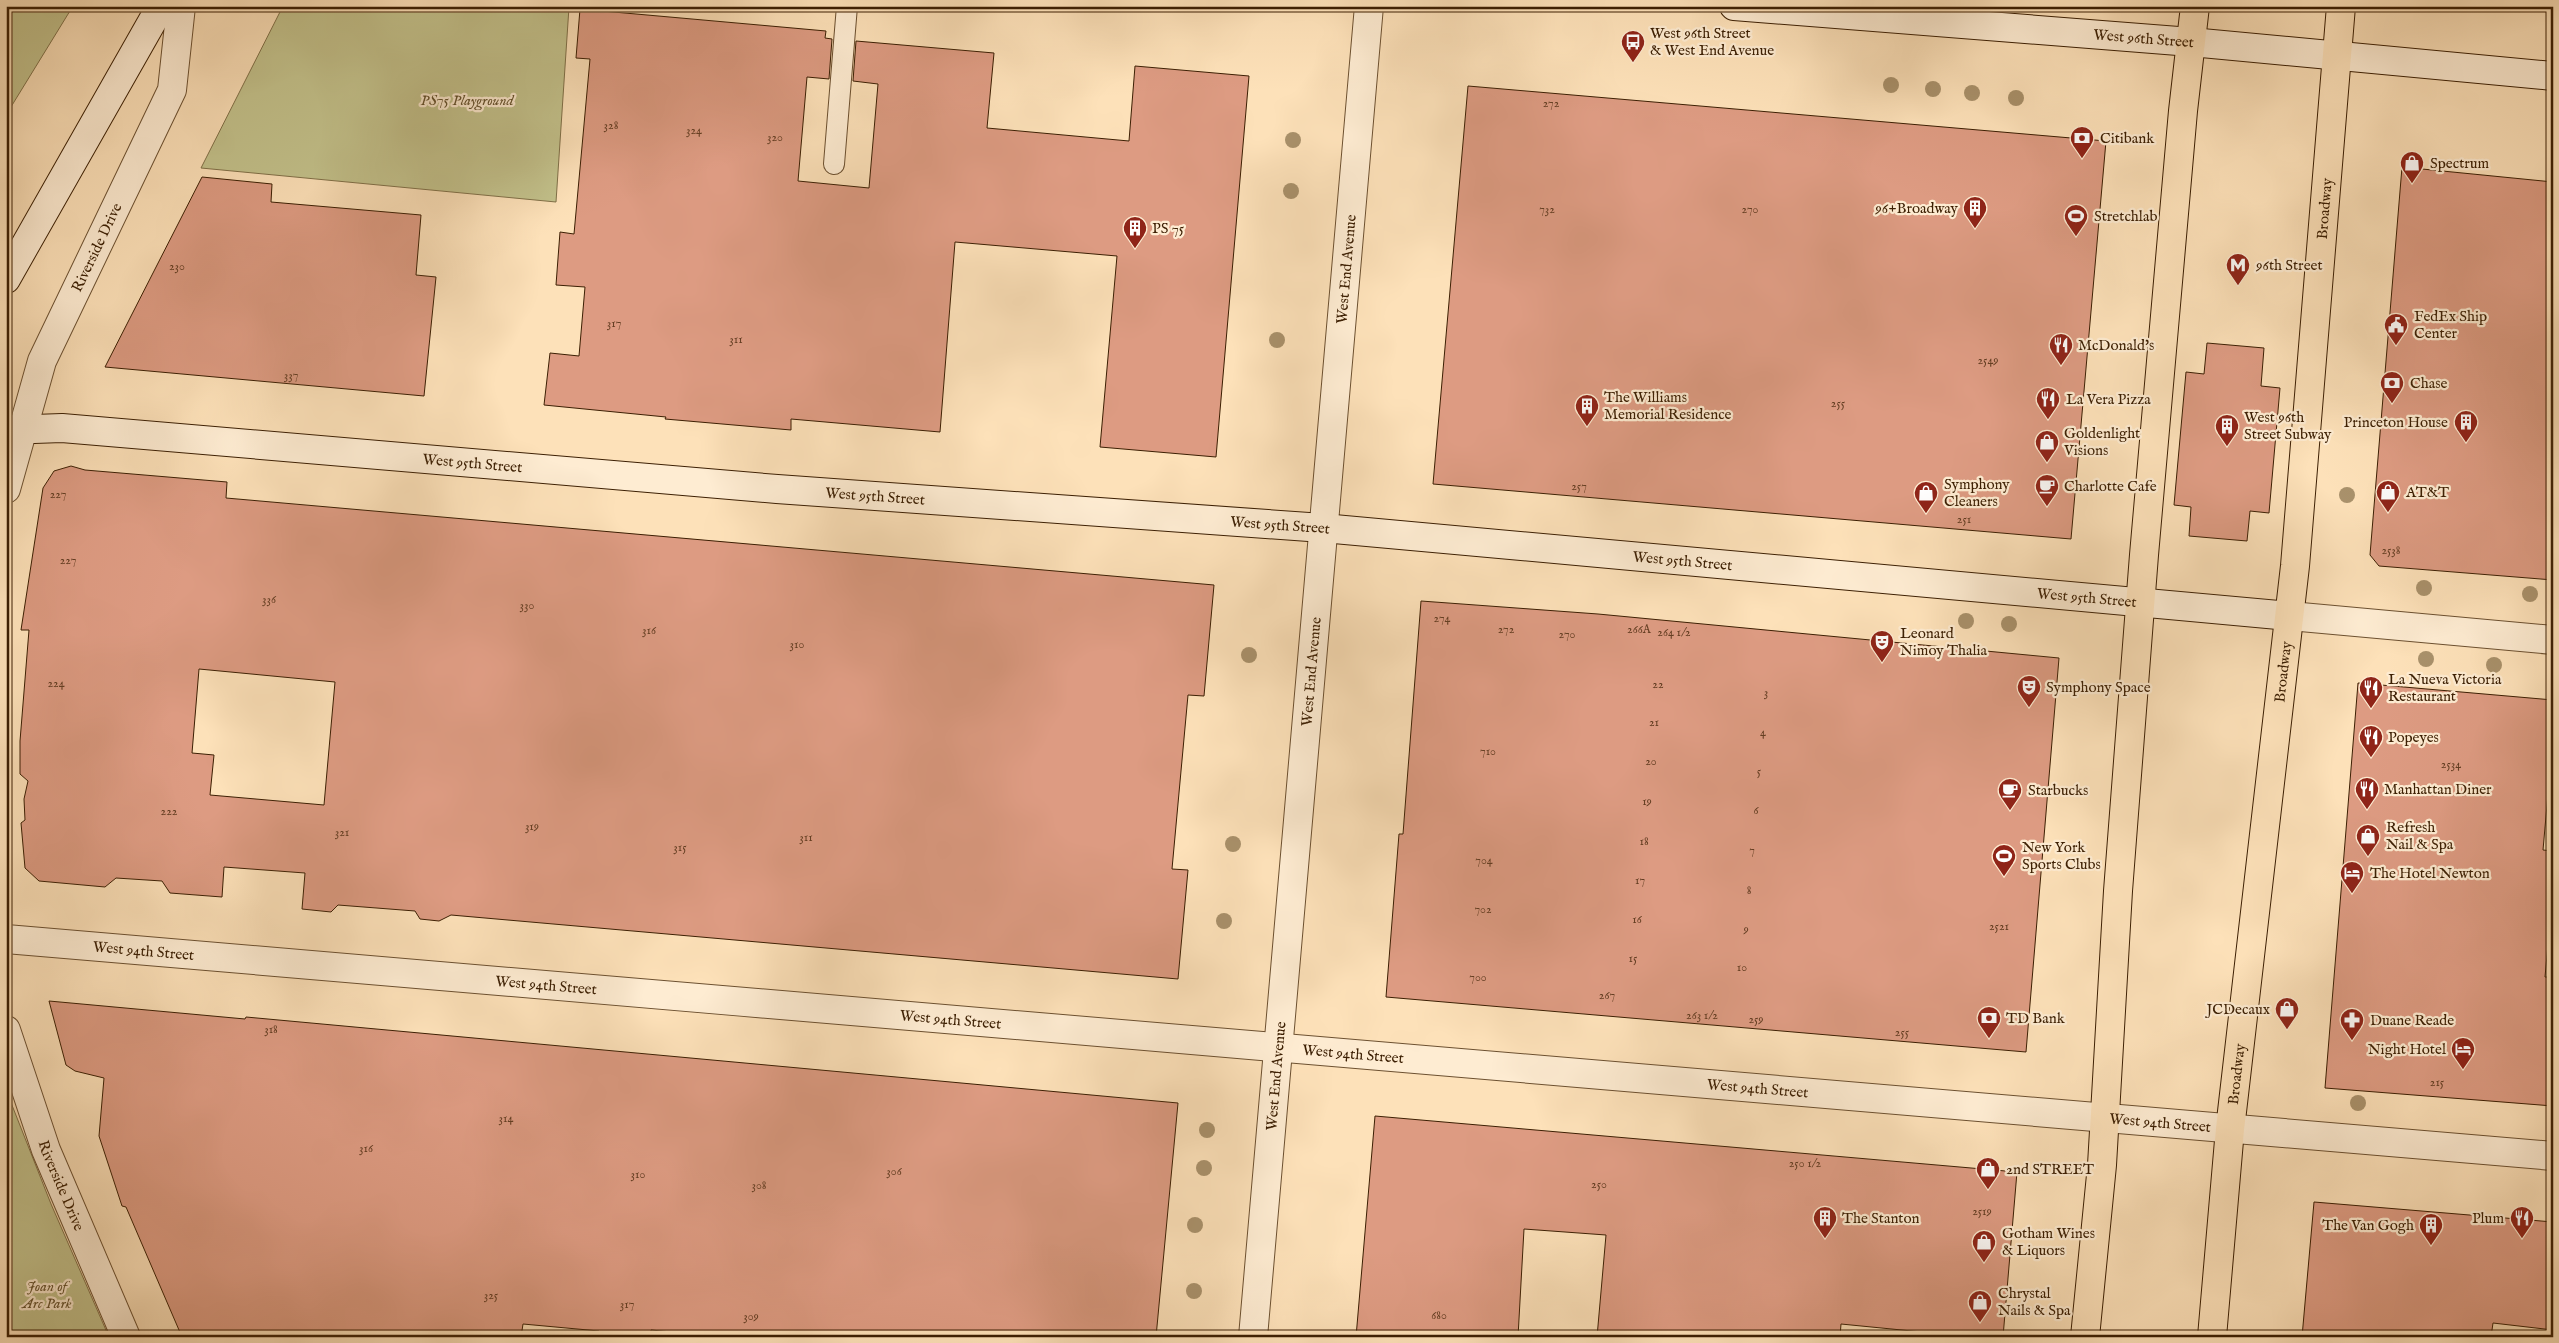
<svg xmlns="http://www.w3.org/2000/svg" width="2559" height="1343" font-family="'IM FELL English',serif">
<rect width="100%" height="100%" fill="#fde1b9"/>
<filter id="stains"><feTurbulence type="fractalNoise" baseFrequency=".004" numOctaves="4"/><feColorMatrix values="0 0 0 0 .2 0 0 0 0 .09 0 0 0 0 .02 0 0 0 .5 -.17"/></filter>
<radialGradient id="worn" r=".72"><stop offset=".6" stop-color="#630" stop-opacity="0"/><stop offset="1" stop-color="#630" stop-opacity=".3"/></radialGradient>
<!-- green -->
<g fill="#c3c28c" stroke="#807048">
<path d="M6,6H73L6,115Z"/>
<path d="M283,6L569,7L556,202L201,168Z"/>
<path d="M6,1090L51,1204L109,1337H6Z"/>
</g>
<!-- building -->
<g fill="#dd9b82" stroke="#3c1f03" fill-rule="evenodd">
<path d="M580,9L826,31L825,38L832,39L829,79L807,77L798,181L869,188L878,84L853,81L856,41L994,53L987,128L1129,141L1135,66L1249,76L1216,457L1100,447L1117,256L955,242L940,432L791,419V430L665,419L666,417L544,405L550,353L579,356L585,287L556,285L560,232L574,234L590,59L576,58Z"/>
<path d="M1468,86L2106,141L2071,539L1433,484Z"/>
<path d="M2402,167L2553,182V580L2379,566L2370,555Z"/>
<path d="M202,177L272,184L271,202L421,215L416,275L436,277L424,396L105,367Z"/>
<path d="M2207,343L2264,348L2261,386L2280,388L2269,513L2250,511L2247,541L2189,536L2191,507L2174,505L2186,372L2204,374Z"/>
<path d="M71,466L85,470L227,482L226,498L1214,585L1204,696L1188,695L1172,869L1188,870L1178,979L451,915L439,921L420,919L415,911L338,905L331,912L302,909L305,873L224,867L222,897L170,893L162,881L116,878L105,887L39,881L25,868L21,823L25,820L24,799L28,781L20,774V741L29,630H21L43,488L54,471ZM199,669L335,682L324,805L210,795L214,755L192,753Z"/>
<path d="M1421,601L1598,614L2059,658L2026,1052L1386,997L1399,834H1403Z"/>
<path d="M2358,683L2553,700V737L2543,850L2553,851V889L2545,977H2553V1106L2325,1088Z"/>
<path d="M49,1001L245,1019L246,1017L1178,1103L1156,1337H723L651,1330V1337H598L599,1331L523,1324L521,1337H182L126,1207L122,1206L99,1136L104,1078L75,1071L66,1065Z"/>
<path d="M1375,1116L2017,1172L2003,1337H1921L1922,1332L1841,1324L1840,1337H1597L1606,1235L1524,1229L1518,1337H1356Z"/>
<path d="M2314,1202L2553,1222V1330L2493,1323L2491,1337H2302Z"/>
</g>
<g fill="none" stroke-linecap="round" stroke-linejoin="round">
<!-- service casing -->
<g stroke="#6c5030" stroke-width="22">
<path id="service" d="M834,164L847,6"/>
</g>
<!-- minor casing -->
<g stroke="#6c5030" stroke-width="30">
<g id="minor">
<path id="s1" d="M6,489L42,361L172,90L181,6"/>
<path d="M2290,616L2553,640"/>
<path id="s2" d="M6,939L2553,1156"/>
<path id="s3" d="M6,1030L46,1150L126,1337"/>
</g>
</g>
<!-- tertiary casing -->
<g stroke="#6c5030" stroke-width="30">
<g id="tertiary">
<path id="s4" d="M1253,1337L1369,6"/>
</g>
</g>
<!-- secondary casing -->
<g stroke="#3c1f03" stroke-width="30">
<g id="secondary">
<path id="s5" d="M1734,6L2191,42L2553,76"/>
<path d="M6,279L161,6"/>
<path id="s6" d="M6,430L62,428L777,489L1323,528L2290,616"/>
</g>
</g>
<!-- primary casing -->
<g stroke="#3c1f03" stroke-width="30">
<g id="primary">
<path d="M2085,1337L2102,1165L2118,891L2144,555L2183,111L2195,6"/>
<path id="s7" d="M2212,1337L2230,1129L2295,566L2341,6"/>
</g>
</g>
<!-- service -->
<use href="#service" stroke="#feecd2" stroke-width="20"/>
<!-- minor -->
<use href="#minor" stroke="#feecd2" stroke-width="28"/>
<!-- tertiary -->
<use href="#tertiary" stroke="#feecd2" stroke-width="28"/>
<!-- secondary -->
<use href="#secondary" stroke="#feecd2" stroke-width="28"/>
<!-- primary -->
<use href="#primary" stroke="#fde1b9" stroke-width="28"/>
</g>
<!-- trees -->
<g fill="#a9916b">
<circle cx="1891" cy="85" r="8"/>
<circle cx="1933" cy="89" r="8"/>
<circle cx="1972" cy="93" r="8"/>
<circle cx="2016" cy="98" r="8"/>
<circle cx="1293" cy="140" r="8"/>
<circle cx="1291" cy="191" r="8"/>
<circle cx="1277" cy="340" r="8"/>
<circle cx="2347" cy="495" r="8"/>
<circle cx="2424" cy="588" r="8"/>
<circle cx="2530" cy="594" r="8"/>
<circle cx="1966" cy="621" r="8"/>
<circle cx="2009" cy="624" r="8"/>
<circle cx="1249" cy="655" r="8"/>
<circle cx="2426" cy="659" r="8"/>
<circle cx="2494" cy="665" r="8"/>
<circle cx="1233" cy="844" r="8"/>
<circle cx="1224" cy="921" r="8"/>
<circle cx="2358" cy="1103" r="8"/>
<circle cx="1207" cy="1130" r="8"/>
<circle cx="1204" cy="1168" r="8"/>
<circle cx="1195" cy="1225" r="8"/>
<circle cx="1194" cy="1291" r="8"/>
</g>
<!-- icons -->
<defs>
<g id="bus-pin" transform="scale(1.25)"><path d="M0 17L-7.5 6A9.5 9.5 0 1 1 7.5 6Z" fill="#8f2418" stroke="#feecd2"/><path d="M-5-6H5V4H4V6H2V4H-2V6H-4V4H-5ZM-3.5-4V0h7V-4ZM-3.5 1.2v1.5H-2V1.2ZM2 1.2v1.5H3.5V1.2Z" fill="#fff"/></g>
<g id="bank-pin" transform="scale(1.25)"><path d="M0 17L-7.5 6A9.5 9.5 0 1 1 7.5 6Z" fill="#8f2418" stroke="#feecd2"/><path d="M-6-4H6V4H-6ZM0-2.3a2.3 2.3 0 1 0 0 4.6a2.3 2.3 0 1 0 0-4.6Z" fill="#fff"/></g>
<g id="shop-pin" transform="scale(1.25)"><path d="M0 17L-7.5 6A9.5 9.5 0 1 1 7.5 6Z" fill="#8f2418" stroke="#feecd2"/><path d="M-5-2.5h2.3a2.7 3.5 0 0 1 5.4 0H5L5.5 6h-11ZM-1.5-2.5h3a1.5 2.3 0 0 0-3 0Z" fill="#fff"/></g>
<g id="building-pin" transform="scale(1.25)"><path d="M0 17L-7.5 6A9.5 9.5 0 1 1 7.5 6Z" fill="#8f2418" stroke="#feecd2"/><path d="M-4-6H4V6H1V3H-1V6H-4ZM-2.5-4.3h1.7v1.8h-1.7ZM.8-4.3h1.7v1.8H.8ZM-2.5-1h1.7V.8h-1.7ZM.8-1h1.7V.8H.8Z" fill="#fff"/></g>
<g id="stadium-pin" transform="scale(1.25)"><path d="M0 17L-7.5 6A9.5 9.5 0 1 1 7.5 6Z" fill="#8f2418" stroke="#feecd2"/><path d="M0-5a6.5 5 0 1 0 0 10a6.5 5 0 1 0 0-10ZM-3.5-1.8h7v3.6h-7Z" fill="#fff"/></g>
<g id="metro-pin" transform="scale(1.25)"><path d="M0 17L-7.5 6A9.5 9.5 0 1 1 7.5 6Z" fill="#8f2418" stroke="#feecd2"/><path d="M-5.5 5V-5H-3L0 0L3-5H5.5V5H3V-.5L0 4L-3-.5V5Z" fill="#fff"/></g>
<g id="civic-pin" transform="scale(1.25)"><path d="M0 17L-7.5 6A9.5 9.5 0 1 1 7.5 6Z" fill="#8f2418" stroke="#feecd2"/><path d="M-.6-6.5H3V-4.5H.6V-3L4-1V1h2V6H-6V1h2V-1L-.6-3ZM-1.2 2.5V6h2.4V2.5Z" fill="#fff"/></g>
<g id="restaurant-pin" transform="scale(1.25)"><path d="M0 17L-7.5 6A9.5 9.5 0 1 1 7.5 6Z" fill="#8f2418" stroke="#feecd2"/><path d="M-5-6h1v4h1v-4h1v4h1v-4h1v5L-1.5 .5V6h-2V.5L-5-1ZM5-6V6H3V1.5H1.5Q1.5-4 5-6Z" fill="#fff"/></g>
<g id="cafe-pin" transform="scale(1.25)"><path d="M0 17L-7.5 6A9.5 9.5 0 1 1 7.5 6Z" fill="#8f2418" stroke="#feecd2"/><path d="M-5.5-4.5H6V0H3Q3 3.5 0 3.5H-2.5Q-5.5 3.5-5.5 0ZM3-3.2v2h1.7v-2ZM-6 4.5H4V6H-6Z" fill="#fff"/></g>
<g id="theatre-pin" transform="scale(1.25)"><path d="M0 17L-7.5 6A9.5 9.5 0 1 1 7.5 6Z" fill="#8f2418" stroke="#feecd2"/><path d="M-5-5.5Q0-4 5-5.5V0Q5 5 0 6Q-5 5-5 0ZM-3.3-2.5H-1v1.5H-3.3ZM1-2.5H3.3v1.5H1ZM-2.8 1Q0 5.5 2.8 1Z" fill="#fff"/></g>
<g id="hotel-pin" transform="scale(1.25)"><path d="M0 17L-7.5 6A9.5 9.5 0 1 1 7.5 6Z" fill="#8f2418" stroke="#feecd2"/><path d="M-6-4.5h1.5V1H6V5H4.5V3h-9V5H-6ZM-4 0a1.8 1.8 0 1 1 3.6 0ZM.5 0V-2.5h3Q6-2.5 6 0Z" fill="#fff"/></g>
<g id="pharmacy-pin" transform="scale(1.25)"><path d="M0 17L-7.5 6A9.5 9.5 0 1 1 7.5 6Z" fill="#8f2418" stroke="#feecd2"/><path d="M-2-6h4v4h4v4h-4v4h-4v-4h-4v-4h4Z" fill="#fff"/></g>
</defs>
<g fill-rule="evenodd">
<use href="#bus-pin" x="1633" y="42"/>
<use href="#bank-pin" x="2082" y="138"/>
<use href="#shop-pin" x="2412" y="163"/>
<use href="#building-pin" x="1975" y="208"/>
<use href="#stadium-pin" x="2076" y="216"/>
<use href="#building-pin" x="1135" y="228"/>
<use href="#metro-pin" x="2238" y="265"/>
<use href="#civic-pin" x="2396" y="325"/>
<use href="#restaurant-pin" x="2061" y="345"/>
<use href="#bank-pin" x="2392" y="383"/>
<use href="#restaurant-pin" x="2048" y="399"/>
<use href="#building-pin" x="1587" y="406"/>
<use href="#building-pin" x="2466" y="422"/>
<use href="#building-pin" x="2227" y="426"/>
<use href="#shop-pin" x="2047" y="442"/>
<use href="#cafe-pin" x="2047" y="486"/>
<use href="#shop-pin" x="2388" y="492"/>
<use href="#shop-pin" x="1926" y="493"/>
<use href="#theatre-pin" x="1882" y="642"/>
<use href="#theatre-pin" x="2029" y="687"/>
<use href="#restaurant-pin" x="2371" y="688"/>
<use href="#restaurant-pin" x="2371" y="737"/>
<use href="#restaurant-pin" x="2367" y="789"/>
<use href="#cafe-pin" x="2010" y="790"/>
<use href="#shop-pin" x="2368" y="836"/>
<use href="#stadium-pin" x="2004" y="856"/>
<use href="#hotel-pin" x="2352" y="873"/>
<use href="#shop-pin" x="2287" y="1009"/>
<use href="#bank-pin" x="1989" y="1018"/>
<use href="#pharmacy-pin" x="2352" y="1020"/>
<use href="#hotel-pin" x="2463" y="1049"/>
<use href="#shop-pin" x="1988" y="1169"/>
<use href="#building-pin" x="1825" y="1218"/>
<use href="#restaurant-pin" x="2522" y="1218"/>
<use href="#building-pin" x="2431" y="1225"/>
<use href="#shop-pin" x="1984" y="1242"/>
<use href="#shop-pin" x="1980" y="1302"/>
</g>
<g text-anchor="middle" stroke-width="4.5" stroke-linejoin="round" paint-order="stroke">
<!-- number labels -->
<g font-size="12" fill="#643e23">
<text x="1551" y="107">272</text>
<text x="611" y="129">328</text>
<text x="694" y="134">324</text>
<text x="775" y="141">320</text>
<text x="1547" y="213">732</text>
<text x="1750" y="213">270</text>
<text x="177" y="270">230</text>
<text x="614" y="327">317</text>
<text x="736" y="343">311</text>
<text x="1988" y="364">2549</text>
<text x="291" y="379">337</text>
<text x="1838" y="407">255</text>
<text x="1579" y="490">257</text>
<text x="58" y="498">227</text>
<text x="1964" y="523">251</text>
<text x="2391" y="554">2538</text>
<text x="68" y="564">227</text>
<text x="269" y="603">336</text>
<text x="527" y="609">330</text>
<text x="1442" y="622">274</text>
<text x="1506" y="633">272</text>
<text x="1639" y="633">266A</text>
<text x="649" y="634">316</text>
<text x="1674" y="636">264 1/2</text>
<text x="1567" y="638">270</text>
<text x="797" y="648">310</text>
<text x="56" y="687">224</text>
<text x="1658" y="688">22</text>
<text x="1766" y="696">3</text>
<text x="1654" y="726">21</text>
<text x="1763" y="736">4</text>
<text x="1488" y="755">710</text>
<text x="1651" y="765">20</text>
<text x="2451" y="768">2534</text>
<text x="1759" y="775">5</text>
<text x="1647" y="805">19</text>
<text x="1756" y="814">6</text>
<text x="169" y="815">222</text>
<text x="532" y="830">319</text>
<text x="342" y="836">321</text>
<text x="806" y="841">311</text>
<text x="1644" y="845">18</text>
<text x="680" y="851">315</text>
<text x="1752" y="854">7</text>
<text x="1484" y="864">704</text>
<text x="1640" y="884">17</text>
<text x="1749" y="894">8</text>
<text x="1483" y="913">702</text>
<text x="1637" y="923">16</text>
<text x="1999" y="930">2521</text>
<text x="1746" y="933">9</text>
<text x="1633" y="962">15</text>
<text x="1742" y="971">10</text>
<text x="1478" y="981">700</text>
<text x="1607" y="999">267</text>
<text x="1702" y="1019">263 1/2</text>
<text x="1756" y="1023">259</text>
<text x="271" y="1033">318</text>
<text x="1902" y="1036">255</text>
<text x="2437" y="1086">215</text>
<text x="506" y="1122">314</text>
<text x="366" y="1152">316</text>
<text x="1805" y="1167">250 1/2</text>
<text x="894" y="1175">306</text>
<text x="638" y="1178">310</text>
<text x="1599" y="1188">250</text>
<text x="759" y="1189">308</text>
<text x="1982" y="1215">2519</text>
<text x="491" y="1299">325</text>
<text x="627" y="1308">317</text>
<text x="1439" y="1319">680</text>
<text x="751" y="1320">309</text>
</g>
<!-- poi labels -->
<g font-size="15" fill="#3c1f03" stroke="#feecd2" text-anchor="start">
<text x="1650" y="38">West 96th Street<tspan x="1650" dy="17">&amp; West End Avenue</tspan></text>
<text x="2100" y="143">Citibank</text>
<text x="2430" y="168">Spectrum</text>
<text x="1958" y="213" text-anchor="end">96+Broadway</text>
<text x="2094" y="221">Stretchlab</text>
<text x="1152" y="233">PS 75</text>
<text x="2256" y="270">96th Street</text>
<text x="2414" y="321">FedEx Ship<tspan x="2414" dy="17">Center</tspan></text>
<text x="2078" y="350">McDonald's</text>
<text x="2410" y="388">Chase</text>
<text x="1604" y="402">The Williams<tspan x="1604" dy="17">Memorial Residence</tspan></text>
<text x="2066" y="404">La Vera Pizza</text>
<text x="2244" y="422">West 96th<tspan x="2244" dy="17">Street Subway</tspan></text>
<text x="2448" y="427" text-anchor="end">Princeton House</text>
<text x="2064" y="438">Goldenlight<tspan x="2064" dy="17">Visions</tspan></text>
<text x="1944" y="489">Symphony<tspan x="1944" dy="17">Cleaners</tspan></text>
<text x="2064" y="491">Charlotte Cafe</text>
<text x="2406" y="497">AT&amp;T</text>
<text x="1900" y="638">Leonard<tspan x="1900" dy="17">Nimoy Thalia</tspan></text>
<text x="2388" y="684">La Nueva Victoria<tspan x="2388" dy="17">Restaurant</tspan></text>
<text x="2046" y="692">Symphony Space</text>
<text x="2388" y="742">Popeyes</text>
<text x="2384" y="794">Manhattan Diner</text>
<text x="2028" y="795">Starbucks</text>
<text x="2386" y="832">Refresh<tspan x="2386" dy="17">Nail &amp; Spa</tspan></text>
<text x="2022" y="852">New York<tspan x="2022" dy="17">Sports Clubs</tspan></text>
<text x="2370" y="878">The Hotel Newton</text>
<text x="2270" y="1014" text-anchor="end">JCDecaux</text>
<text x="2006" y="1023">TD Bank</text>
<text x="2370" y="1025">Duane Reade</text>
<text x="2446" y="1054" text-anchor="end">Night Hotel</text>
<text x="2006" y="1174">2nd STREET</text>
<text x="1842" y="1223">The Stanton</text>
<text x="2504" y="1223" text-anchor="end">Plum</text>
<text x="2414" y="1230" text-anchor="end">The Van Gogh</text>
<text x="2002" y="1238">Gotham Wines<tspan x="2002" dy="17">&amp; Liquors</tspan></text>
<text x="1998" y="1298">Chrystal<tspan x="1998" dy="17">Nails &amp; Spa</tspan></text>
</g>
<!-- street labels -->
<g font-size="15" fill="#3c1f03" stroke="#feecd2">
<text dy="5" stroke="none"><textPath href="#s5" startOffset="411">West 96th Street</textPath></text>
<text dy="5" stroke="none"><textPath href="#s7" startOffset="1134">Broadway</textPath></text>
<text dy="5" stroke="none"><textPath href="#s1" startOffset="259">Riverside Drive</textPath></text>
<text dy="5" stroke="none"><textPath href="#s4" startOffset="1072">West End Avenue</textPath></text>
<text dy="5" stroke="none"><textPath href="#s6" startOffset="468">West 95th Street</textPath></text>
<text dy="5" stroke="none"><textPath href="#s6" startOffset="872">West 95th Street</textPath></text>
<text dy="5" stroke="none"><textPath href="#s6" startOffset="1278">West 95th Street</textPath></text>
<text dy="5" stroke="none"><textPath href="#s6" startOffset="1682">West 95th Street</textPath></text>
<text dy="5" stroke="none"><textPath href="#s6" startOffset="2088">West 95th Street</textPath></text>
<text dy="5" stroke="none"><textPath href="#s4" startOffset="668">West End Avenue</textPath></text>
<text dy="5" stroke="none"><textPath href="#s7" startOffset="669">Broadway</textPath></text>
<text dy="5" stroke="none"><textPath href="#s2" startOffset="138">West 94th Street</textPath></text>
<text dy="5" stroke="none"><textPath href="#s2" startOffset="542">West 94th Street</textPath></text>
<text dy="5" stroke="none"><textPath href="#s2" startOffset="948">West 94th Street</textPath></text>
<text dy="5" stroke="none"><textPath href="#s2" startOffset="1352">West 94th Street</textPath></text>
<text dy="5" stroke="none"><textPath href="#s7" startOffset="264">Broadway</textPath></text>
<text dy="5" stroke="none"><textPath href="#s4" startOffset="262">West End Avenue</textPath></text>
<text dy="5" stroke="none"><textPath href="#s2" startOffset="1758">West 94th Street</textPath></text>
<text dy="5" stroke="none"><textPath href="#s2" startOffset="2162">West 94th Street</textPath></text>
<text dy="5" stroke="none"><textPath href="#s3" startOffset="165">Riverside Drive</textPath></text>
</g>
<!-- park labels -->
<g font-size="15" font-style="italic" fill="#64502c" stroke="#feecd2">
<text x="467" y="105">PS75 Playground</text>
<text x="47" y="1291">Joan of<tspan x="47" dy="17">Arc Park</tspan></text>
</g>
</g>
<!-- margin -->
<rect width="2559" height="1343" fill="none" stroke="#fde1b9" stroke-width="25"/>
<rect x="8" y="8" width="2544" height="1328" fill="none" stroke="#3c1f03" stroke-width="2.5"/>
<rect x="12" y="12" width="2534" height="1318" fill="none" stroke="#3c1f03"/>
<rect width="100%" height="100%" filter="url(#stains)"/>
<rect width="100%" height="100%" fill="url(#worn)"/>
</svg>
